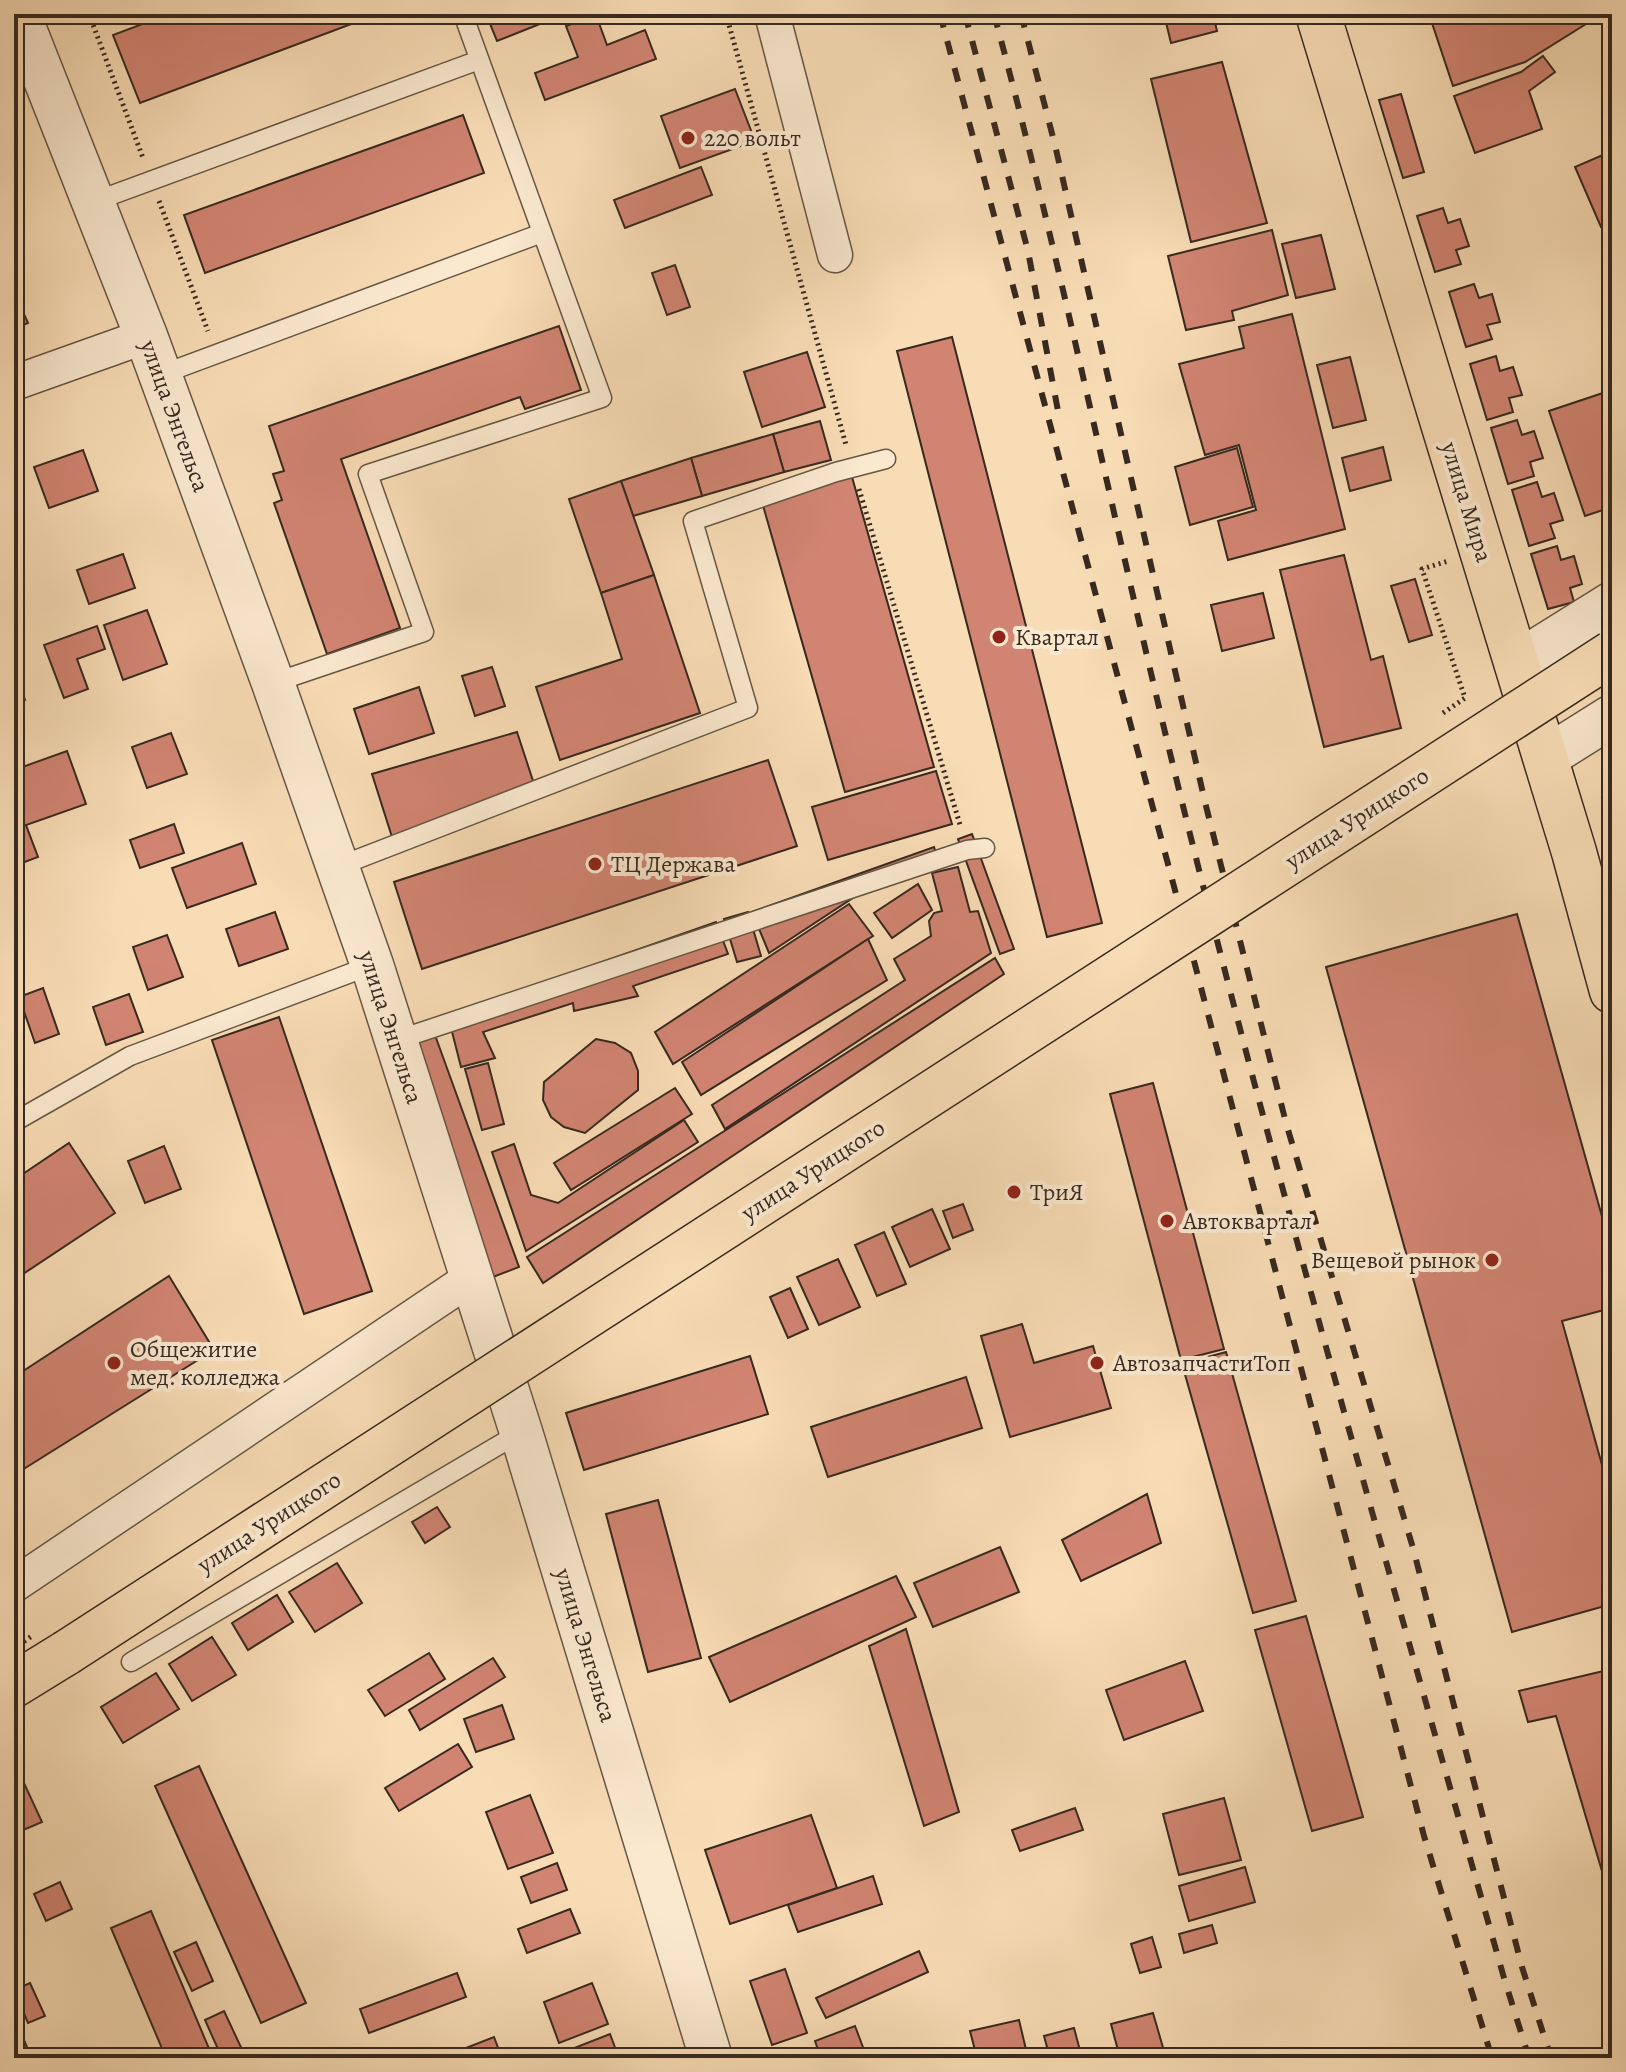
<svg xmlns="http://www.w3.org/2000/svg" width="1626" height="2072" font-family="Alegreya,serif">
<rect width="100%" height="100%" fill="#f8dcb5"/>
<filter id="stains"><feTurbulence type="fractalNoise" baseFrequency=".0025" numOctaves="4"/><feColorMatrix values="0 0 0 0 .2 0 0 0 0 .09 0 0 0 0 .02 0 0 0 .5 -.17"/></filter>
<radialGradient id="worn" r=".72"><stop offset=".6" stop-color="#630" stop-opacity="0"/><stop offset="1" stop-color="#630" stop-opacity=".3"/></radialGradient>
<!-- building -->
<g fill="#d18472" stroke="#372920" stroke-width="2">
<path d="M169,14H378L140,103L113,35Z"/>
<path d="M486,14H565L497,41Z"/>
<path d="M1164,14H1213L1217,31L1171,43Z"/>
<path d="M1429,14H1602L1525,62L1453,86Z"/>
<path d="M596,15L607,45L645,30L656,59L545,100L535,73L578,57L566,26Z"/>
<path d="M1543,56L1555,72L1529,91L1542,129L1475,153L1454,96L1521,72Z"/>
<path d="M1222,62L1267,223L1191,242L1151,79Z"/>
<path d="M735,89L755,141L680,168L661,116Z"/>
<path d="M1401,94L1424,172L1403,178L1379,100Z"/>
<path d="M463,115L484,173L205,273L184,215Z"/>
<path d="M1612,151V223L1601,227L1575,167Z"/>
<path d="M701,167L712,195L625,228L614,200Z"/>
<path d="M1443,208L1448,223L1460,219L1469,246L1456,250L1461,264L1435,272L1417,216Z"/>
<path d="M1272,230L1288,295L1232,311L1234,320L1186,330L1168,256Z"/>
<path d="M1321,235L1335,289L1296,298L1282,244Z"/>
<path d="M675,265L690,307L667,315L652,273Z"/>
<path d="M1474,284L1479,298L1492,294L1500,322L1487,325L1492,339L1466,347L1449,292Z"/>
<path d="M14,292L28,323L14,329Z"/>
<path d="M1292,314L1345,529L1228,560L1218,521L1256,510L1239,445L1205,455L1179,364L1244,348L1239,327Z"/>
<path d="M559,326L581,390L525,409L520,397L341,459L400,628L327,654L274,503L282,500L273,474L284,471L269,426Z"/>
<path d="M952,337L1102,923L1047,937L897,351Z"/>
<path d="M807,352L825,407L762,427L744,372Z"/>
<path d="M1496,356L1500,371L1513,367L1522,395L1509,398L1513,412L1487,420L1470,364Z"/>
<path d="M1350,357L1366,420L1333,428L1317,365Z"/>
<path d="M1612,390V507L1585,516L1549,411Z"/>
<path d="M1517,420L1522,435L1534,431L1543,458L1530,462L1534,476L1508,484L1491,428Z"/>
<path d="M820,421L831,460L784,472L773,434Z"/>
<path d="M773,434L784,472L702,496L691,458Z"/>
<path d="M1383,447L1391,480L1350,491L1342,458Z"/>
<path d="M1237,448L1253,507L1190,525L1175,467Z"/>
<path d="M83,450L98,491L49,508L34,467Z"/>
<path d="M691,458L702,496L633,516L621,481Z"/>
<path d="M852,477L934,767L845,792L762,502Z"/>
<path d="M621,481L654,575L601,593L569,499Z"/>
<path d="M1537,482L1542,497L1554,493L1563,520L1550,524L1555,538L1529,546L1512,490Z"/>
<path d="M1557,546L1561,560L1574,556L1582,584L1570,588L1574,602L1548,609L1531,554Z"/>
<path d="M123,554L135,588L89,604L77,570Z"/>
<path d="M1344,555L1371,660L1383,656L1401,728L1324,747L1280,570Z"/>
<path d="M654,575L700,713L560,760L536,687L622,659L601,593Z"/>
<path d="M1415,579L1432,635L1409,642L1391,586Z"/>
<path d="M1263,593L1274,638L1222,651L1211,605Z"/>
<path d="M147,610L167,664L123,680L104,625Z"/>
<path d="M97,626L105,649L77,659L88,689L64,698L44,645Z"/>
<path d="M492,667L505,706L475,716L462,676Z"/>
<path d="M14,669L25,700L14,704Z"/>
<path d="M419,687L434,733L369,754L354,709Z"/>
<path d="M517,732L536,790L392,837L372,774Z"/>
<path d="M171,733L187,774L147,788L132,747Z"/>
<path d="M67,751L86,804L26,825L38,857L14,866V770Z"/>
<path d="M768,760L797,846L422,969L394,882Z"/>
<path d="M936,771L952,824L828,860L812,807Z"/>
<path d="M1612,795V830L1602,798Z"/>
<path d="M174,824L184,853L140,868L130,840Z"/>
<path d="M972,834L1014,949L1000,954L958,839Z"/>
<path d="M242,843L256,884L187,908L172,868Z"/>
<path d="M934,847L938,860L856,896L769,953L752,912Z"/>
<path d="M958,867L970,912L978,911L991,953L725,1129L712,1105L905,980L894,959L931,936L929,921L934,913L942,911L932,873Z"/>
<path d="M918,884L932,910L892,938L874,913Z"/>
<path d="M849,904L873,936L673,1064L655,1032Z"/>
<path d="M275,912L288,949L239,966L226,929Z"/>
<path d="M748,912L761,956L737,962L724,919Z"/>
<path d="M1517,914L1612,1252V1308L1562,1321L1612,1501V1604L1512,1632L1326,967Z"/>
<path d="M716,922L728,954L633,986L638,996L574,1011L573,1003L483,1032L495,1058L461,1067L448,1016Z"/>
<path d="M167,935L183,977L148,990L133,947Z"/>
<path d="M868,939L887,980L701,1095L682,1062Z"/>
<path d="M995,958L1004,974L543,1283L527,1257Z"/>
<path d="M43,988L59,1034L35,1043L19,997Z"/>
<path d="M129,994L143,1032L106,1045L93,1007Z"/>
<path d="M279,1017L372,1291L304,1314L212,1040Z"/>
<path d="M431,1024L519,1267L493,1277L404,1033Z"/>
<path d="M596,1039L615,1043L631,1053L638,1071V1090L585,1133L564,1127L551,1117L543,1100L544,1082Z"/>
<path d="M488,1063L504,1124L482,1130L465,1069Z"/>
<path d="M1153,1083L1224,1349L1181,1360L1110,1094Z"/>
<path d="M675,1088L692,1114L571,1190L554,1163Z"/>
<path d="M684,1120L698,1142L526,1251L492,1152L514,1144L531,1195L558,1203Z"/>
<path d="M69,1143L115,1213L14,1280V1180Z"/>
<path d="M164,1146L181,1189L145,1203L128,1161Z"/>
<path d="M963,1204L973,1230L953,1238L943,1211Z"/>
<path d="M932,1209L950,1249L910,1267L892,1227Z"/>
<path d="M884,1232L906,1284L877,1296L855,1245Z"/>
<path d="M838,1259L860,1307L819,1325L797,1277Z"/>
<path d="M169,1276L214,1350L14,1475V1377Z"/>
<path d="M790,1288L808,1329L788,1338L770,1297Z"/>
<path d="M1022,1324L1034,1363L1093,1346L1111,1408L1010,1437L981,1336Z"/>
<path d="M1226,1352L1296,1601L1253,1613L1182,1364Z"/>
<path d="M750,1356L768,1414L584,1470L566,1413Z"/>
<path d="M966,1377L982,1428L828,1477L811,1427Z"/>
<path d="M1147,1494L1161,1543L1081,1581L1062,1540Z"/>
<path d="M658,1500L701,1658L648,1672L606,1514Z"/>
<path d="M437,1507L450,1527L425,1543L412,1522Z"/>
<path d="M1000,1547L1019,1592L933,1627L914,1583Z"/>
<path d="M337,1563L362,1603L315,1632L289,1592Z"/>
<path d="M896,1576L916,1617L730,1702L709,1657Z"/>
<path d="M277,1595L293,1622L248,1650L232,1623Z"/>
<path d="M1306,1616L1363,1817L1312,1831L1255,1630Z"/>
<path d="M906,1629L959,1812L924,1826L869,1646Z"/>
<path d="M212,1637L236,1675L192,1701L169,1664Z"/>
<path d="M429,1653L445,1679L385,1716L368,1690Z"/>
<path d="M493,1658L505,1677L420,1730L409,1710Z"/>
<path d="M1185,1661L1203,1711L1124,1740L1106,1690Z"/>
<path d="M1612,1669V1905L1556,1716L1528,1722L1519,1691Z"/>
<path d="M156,1673L179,1709L123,1743L101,1707Z"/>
<path d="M502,1705L514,1739L476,1752L464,1719Z"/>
<path d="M458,1744L472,1767L399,1811L385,1788Z"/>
<path d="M199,1766L306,2003L261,2023L155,1786Z"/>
<path d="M17,1768L42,1822L14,1834V1769Z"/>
<path d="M530,1795L553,1853L508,1869L486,1812Z"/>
<path d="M1224,1798L1241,1860L1179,1875L1163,1814Z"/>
<path d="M1075,1808L1083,1830L1020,1851L1012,1830Z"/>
<path d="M811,1815L837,1888L730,1924L705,1850Z"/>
<path d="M557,1863L567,1890L531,1903L521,1877Z"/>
<path d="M1245,1867L1255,1902L1189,1921L1179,1886Z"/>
<path d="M14,1876L24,1899L14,1904Z"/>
<path d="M873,1876L882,1904L798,1932L788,1905Z"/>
<path d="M60,1882L72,1909L46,1921L34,1894Z"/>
<path d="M570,1909L580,1933L527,1953L518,1929Z"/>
<path d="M151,1911L213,2058H166L111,1928Z"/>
<path d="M1212,1925L1217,1943L1184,1953L1179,1934Z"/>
<path d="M1152,1937L1161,1967L1140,1973L1131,1944Z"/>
<path d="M196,1942L213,1981L192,1991L174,1952Z"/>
<path d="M919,1951L928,1972L826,2018L816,1998Z"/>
<path d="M785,1969L807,2033L772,2045L750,1981Z"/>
<path d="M457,1973L466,1997L369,2033L360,2009Z"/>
<path d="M30,1983L45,2016L28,2023L14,1990Z"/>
<path d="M592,1983L608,2024L559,2043L544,2002Z"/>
<path d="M224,2011L246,2058H222L205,2020Z"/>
<path d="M1153,2013L1166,2058H1120L1111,2024Z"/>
<path d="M14,2017L27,2047L14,2053Z"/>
<path d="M1019,2020L1028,2058H977L970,2031Z"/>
<path d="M855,2026L867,2058H821L815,2041Z"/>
<path d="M1074,2028L1082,2058H1050L1044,2036Z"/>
<path d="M610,2034L619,2058H567L564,2052Z"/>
<path d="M494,2037L502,2058H461L458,2051Z"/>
</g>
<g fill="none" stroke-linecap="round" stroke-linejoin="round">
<!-- service casing -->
<g stroke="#675645" stroke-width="21">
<g id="service">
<path d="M93,202L479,60"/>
<path d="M160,375L542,233"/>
<path d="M273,683L424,632L368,474L602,398L463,14"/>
<path d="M337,867L748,708L693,521L836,472L886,459"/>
<path d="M397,1040L967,850L985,848"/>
<path d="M14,1122L130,1056L372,965"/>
<path d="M131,1662L521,1432"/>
</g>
</g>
<!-- minor casing -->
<g stroke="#675645" stroke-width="37">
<g id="minor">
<path d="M772,14L835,255"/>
<path d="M14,383L146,336"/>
<path d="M14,1585L471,1278"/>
</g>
</g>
<!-- tertiary casing -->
<g stroke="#675645" stroke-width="45">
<g id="tertiary">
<path d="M19,14L146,336L273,683L372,965L521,1432L711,2058"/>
<path d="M1516,663L1612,603"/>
<path d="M1545,758L1612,716"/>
</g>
</g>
<!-- primary casing -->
<g stroke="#372920" stroke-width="47">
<g id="primary">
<path d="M1318,14L1574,852L1612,991"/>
<path d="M14,1685L66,1653"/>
</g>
</g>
<!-- path -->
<g stroke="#372920" stroke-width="5" stroke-dasharray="2 4" stroke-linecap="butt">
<path d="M89,14L143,158"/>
<path d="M726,14L846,445"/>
<path d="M159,201L208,331"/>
<path d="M859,489L961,828"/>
<path d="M1443,713L1465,698L1422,569L1448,561"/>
</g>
<!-- service -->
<use href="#service" stroke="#fae8cf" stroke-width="18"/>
<!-- minor -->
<use href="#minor" stroke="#fae8cf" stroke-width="34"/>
<!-- tertiary -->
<use href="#tertiary" stroke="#fae8cf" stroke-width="42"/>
<!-- primary -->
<use href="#primary" stroke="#f8dcb5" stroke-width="44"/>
<!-- rail -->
<g stroke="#372920" stroke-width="6" stroke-dasharray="14 14" stroke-linecap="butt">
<path d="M940,14L1194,961L1424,1836L1492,2058"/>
<path d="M965,14L1028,251L1058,411"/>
<path d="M994,14C1066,280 1119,550 1186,818C1283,1207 1395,1592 1504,1978L1529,2058"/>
<path d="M1021,14L1055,145L1205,802L1286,1123L1413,1548L1522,1967L1551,2058"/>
</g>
<!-- primary-bridge casing -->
<g stroke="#372920" stroke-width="47" stroke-linecap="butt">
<path id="primary-bridge" d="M66,1653L1612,653"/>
</g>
<!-- path-bridge -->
<path stroke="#372920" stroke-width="5" stroke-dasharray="2 4" stroke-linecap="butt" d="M14,1648L32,1636"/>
<!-- primary-bridge -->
<use href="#primary-bridge" stroke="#f8dcb5" stroke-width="44"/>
</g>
<!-- markers -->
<g fill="#8f2418" stroke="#fae8cf" stroke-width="3">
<circle cx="688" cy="138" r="8"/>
<circle cx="999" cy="637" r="8"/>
<circle cx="595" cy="864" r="8"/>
<circle cx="1014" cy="1192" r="8"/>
<circle cx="1167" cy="1221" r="8"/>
<circle cx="1492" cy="1260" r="8"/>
<circle cx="114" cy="1363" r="8"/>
<circle cx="1097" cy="1363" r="8"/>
</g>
<g text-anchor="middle" stroke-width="8" stroke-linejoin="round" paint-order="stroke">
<!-- poi labels -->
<g font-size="24" fill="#372920" stroke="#fae8cf" text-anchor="start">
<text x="704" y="146">220 вольт</text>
<text x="1015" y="645">Квартал</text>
<text x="611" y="872">ТЦ Держава</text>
<text x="1030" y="1200">ТриЯ</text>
<text x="1183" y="1229">Автоквартал</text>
<text x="1476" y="1268" text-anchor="end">Вещевой рынок</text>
<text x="130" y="1357">Общежитие<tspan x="130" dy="28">мед. колледжа</tspan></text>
<text x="1113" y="1371">АвтозапчастиТоп</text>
</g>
<!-- street labels -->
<g font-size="24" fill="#372920" stroke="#fae8cf">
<text transform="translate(175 416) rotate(70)" y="8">улица Энгельса</text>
<text transform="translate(1467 502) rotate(73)" y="8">улица Мира</text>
<text transform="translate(1357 818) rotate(-33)" y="8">улица Урицкого</text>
<text transform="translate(391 1027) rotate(72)" y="8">улица Энгельса</text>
<text transform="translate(813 1170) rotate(-33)" y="8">улица Урицкого</text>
<text transform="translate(269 1522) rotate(-33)" y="8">улица Урицкого</text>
<text transform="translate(586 1645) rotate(73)" y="8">улица Энгельса</text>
</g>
</g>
<!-- margin -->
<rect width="1626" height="2072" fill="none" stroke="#f8dcb5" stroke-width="48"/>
<rect x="16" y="16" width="1594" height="2040" fill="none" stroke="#372920" stroke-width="4"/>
<rect x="24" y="24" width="1578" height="2024" fill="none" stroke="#372920" stroke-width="2"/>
<rect width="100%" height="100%" filter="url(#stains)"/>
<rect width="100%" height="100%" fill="url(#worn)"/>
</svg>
